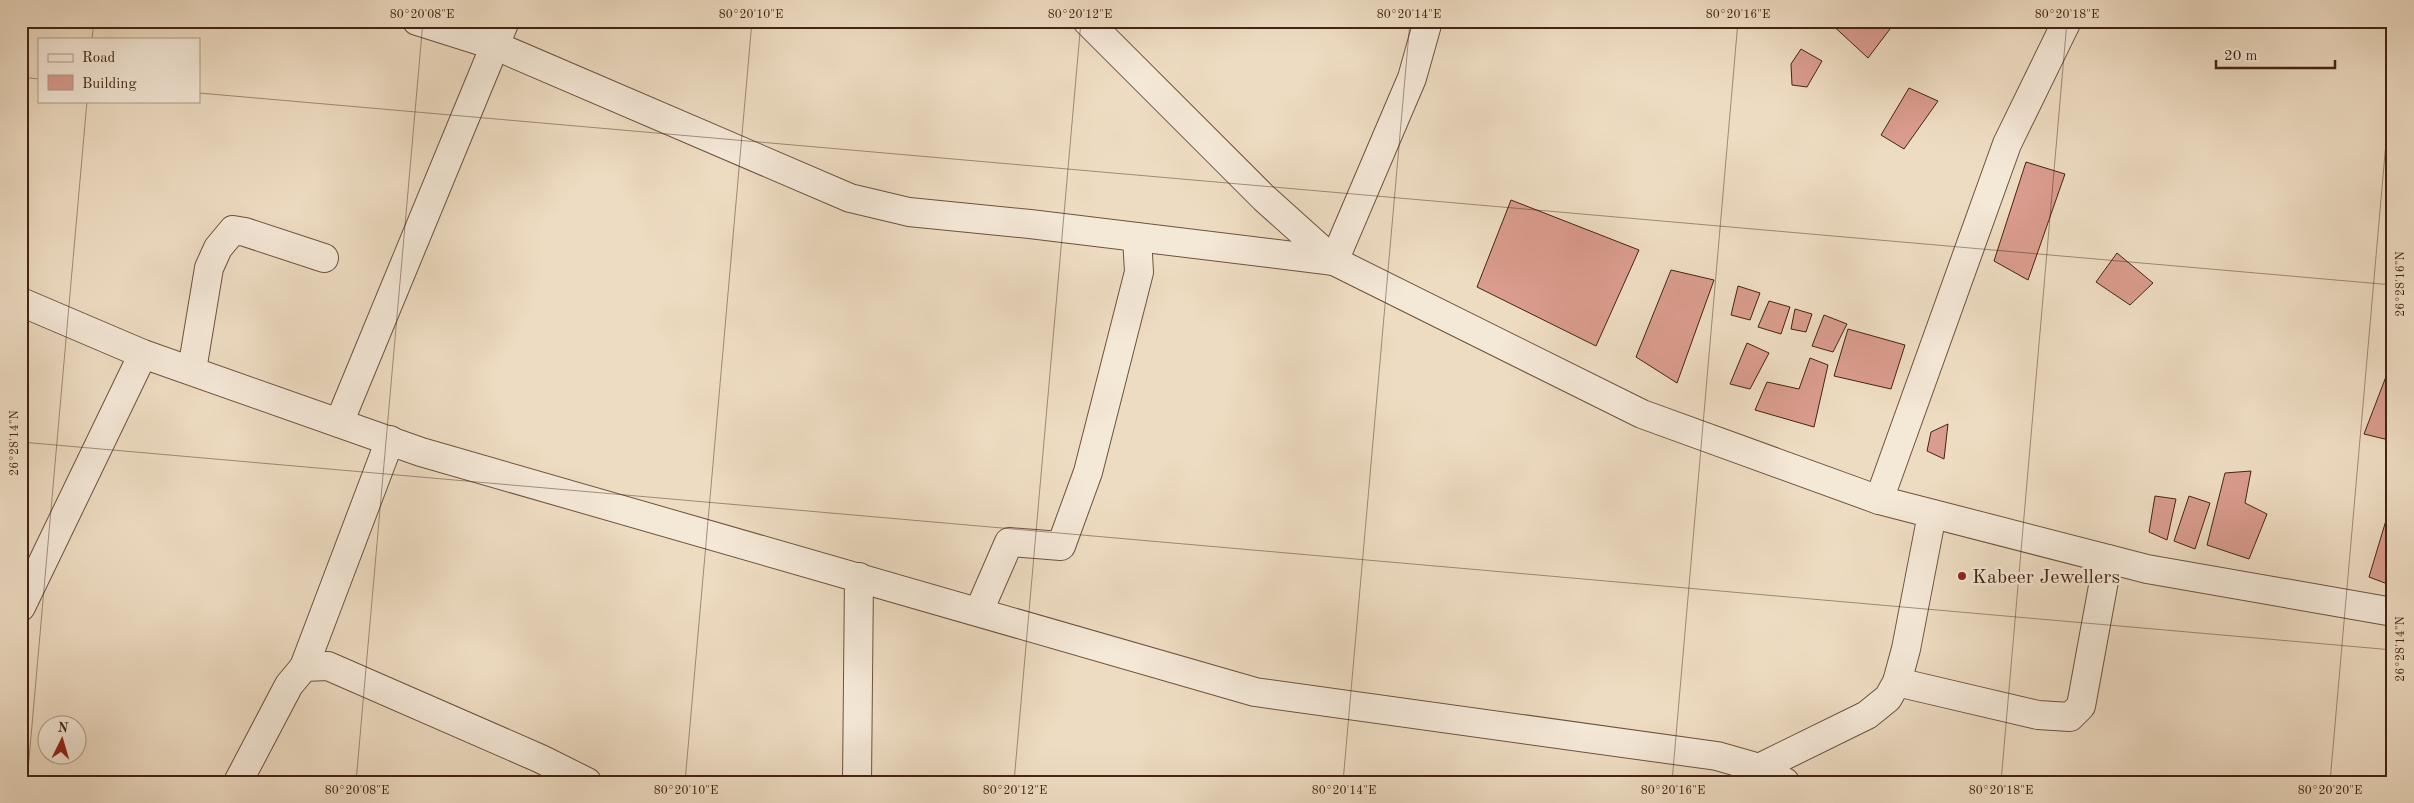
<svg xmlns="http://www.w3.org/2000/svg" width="2414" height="803" font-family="'Old Standard TT',serif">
<rect width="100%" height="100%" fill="#eedcc2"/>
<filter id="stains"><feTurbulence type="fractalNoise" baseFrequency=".004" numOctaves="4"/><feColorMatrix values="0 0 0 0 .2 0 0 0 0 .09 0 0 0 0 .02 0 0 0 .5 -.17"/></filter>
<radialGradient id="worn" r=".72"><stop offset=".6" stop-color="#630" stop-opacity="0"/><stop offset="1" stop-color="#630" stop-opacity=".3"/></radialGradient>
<!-- building -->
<g fill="#da9c8e" stroke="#432413">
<path d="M1828,21H1896L1868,58Z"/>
<path d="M1801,49L1822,61L1807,87L1792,85L1791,64Z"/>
<path d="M1909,88L1938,101L1904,149L1881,135Z"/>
<path d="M2026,162L2065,174L2028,280L1994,261Z"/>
<path d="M1511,200L1639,250L1596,346L1477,287Z"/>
<path d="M2117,253L2153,283L2130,305L2096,282Z"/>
<path d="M1671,270L1714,280L1677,383L1636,357Z"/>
<path d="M1738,286L1760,293L1750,320L1731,315Z"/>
<path d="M1769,301L1790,307L1781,334L1758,327Z"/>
<path d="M1795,309L1812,314L1806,332L1791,329Z"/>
<path d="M1824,315L1847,324L1833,352L1812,346Z"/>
<path d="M1848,329L1905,345L1891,389L1834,376Z"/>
<path d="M1747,343L1769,353L1750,389L1730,384Z"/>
<path d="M1810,358L1828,365L1814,427L1755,410L1767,382L1799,389Z"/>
<path d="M2387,374L2393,375V441L2364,434Z"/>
<path d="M1948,424L1944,459L1927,451L1931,432Z"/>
<path d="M2251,471L2245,503L2267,514L2249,559L2207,545L2225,473Z"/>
<path d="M2155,496L2176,499L2167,540L2149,532Z"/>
<path d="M2189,496L2210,503L2195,549L2174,541Z"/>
<path d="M2393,497V586L2369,577Z"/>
</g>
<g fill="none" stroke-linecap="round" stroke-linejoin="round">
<!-- street casing -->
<g stroke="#6e523f" stroke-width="30">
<g id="street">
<path d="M417,21L496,46L850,198L909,212L1030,224L1334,261L1412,78L1428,21"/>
<path d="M1087,21L1264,198L1334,261L1642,414L1879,500L2147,569L2393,612"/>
<path d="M21,302L143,354L421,452L1255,692L1717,756L1759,768L1785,782"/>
<path d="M192,370L209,268L218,248L233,230L245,232L324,258"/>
<path d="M339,423L505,21"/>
<path d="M1879,500L2007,144L2067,21"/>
<path d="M21,607L143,354"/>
<path d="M979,611L1009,542L1061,546L1088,472L1139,272L1137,237"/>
<path d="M304,667L390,440"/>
<path d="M1897,682L2038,715L2070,717L2081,706L2108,559"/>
<path d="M1759,768L1867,715L1888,698L1897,682L1906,649L1932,514"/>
<path d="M238,782L289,685L304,667L328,666L541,759L587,782"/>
<path d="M857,782L859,577"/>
</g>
</g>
<!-- street -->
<use href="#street" stroke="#f4e8d7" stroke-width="28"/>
</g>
<!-- ticks -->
<path fill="none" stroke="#432413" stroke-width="1" stroke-opacity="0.45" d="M92,39L94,21M21,77L39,79M199,93L2393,285M21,442L2393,650M27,782L87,101M356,782L423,21M685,782L752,21M1014,782L1081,21M1343,782L1410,21M1672,782L1738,21M2001,782L2067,21M2330,782L2393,62"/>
<!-- markers -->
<circle fill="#8f2418" stroke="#f4e8d7" stroke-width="2" cx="1962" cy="576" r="5"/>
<g text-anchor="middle" stroke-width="4.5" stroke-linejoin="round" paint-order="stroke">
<!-- poi labels -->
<g font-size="20" fill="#432413" stroke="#f4e8d7" text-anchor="start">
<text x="1972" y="583">Kabeer Jewellers</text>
</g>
</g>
<!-- margin -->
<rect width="2414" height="803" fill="none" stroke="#eedcc2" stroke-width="55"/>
<!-- legend -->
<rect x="38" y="38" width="162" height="65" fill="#f4e8d7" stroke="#ad9a89"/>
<rect x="48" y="54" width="25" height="8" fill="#f4e8d7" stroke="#ad9a89"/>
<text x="82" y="62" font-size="15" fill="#432413">Road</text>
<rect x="48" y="75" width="25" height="15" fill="#da9c8e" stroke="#ad9a89"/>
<text x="82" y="88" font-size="15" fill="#432413">Building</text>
<!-- north arrow -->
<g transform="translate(62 740) rotate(5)"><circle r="24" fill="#f4e8d7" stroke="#ad9a89"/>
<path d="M0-4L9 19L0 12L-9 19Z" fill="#8f2418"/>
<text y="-8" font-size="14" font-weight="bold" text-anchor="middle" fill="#432413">N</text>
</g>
<!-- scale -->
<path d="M2216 60v8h119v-8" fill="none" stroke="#432413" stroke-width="2.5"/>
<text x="2224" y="60" font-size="15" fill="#432413" stroke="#f4e8d7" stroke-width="4" paint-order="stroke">20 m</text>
<rect x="28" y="28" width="2358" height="748" fill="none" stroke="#432413" stroke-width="2"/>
<g font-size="12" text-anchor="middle" fill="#432413">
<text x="422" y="18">80°20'08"E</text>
<text x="751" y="18">80°20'10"E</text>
<text x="1080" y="18">80°20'12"E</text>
<text x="1409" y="18">80°20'14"E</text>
<text x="1738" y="18">80°20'16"E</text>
<text x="2067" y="18">80°20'18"E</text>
<text transform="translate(2400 284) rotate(-90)" y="4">26°28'16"N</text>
<text transform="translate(14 443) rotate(-90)" y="4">26°28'14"N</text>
<text transform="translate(2400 649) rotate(-90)" y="4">26°28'14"N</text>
<text x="357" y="794">80°20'08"E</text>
<text x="686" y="794">80°20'10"E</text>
<text x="1015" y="794">80°20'12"E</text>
<text x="1344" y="794">80°20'14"E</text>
<text x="1673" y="794">80°20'16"E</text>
<text x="2001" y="794">80°20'18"E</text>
<text x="2330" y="794">80°20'20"E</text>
</g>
<rect width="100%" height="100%" filter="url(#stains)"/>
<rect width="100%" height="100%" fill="url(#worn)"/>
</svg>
